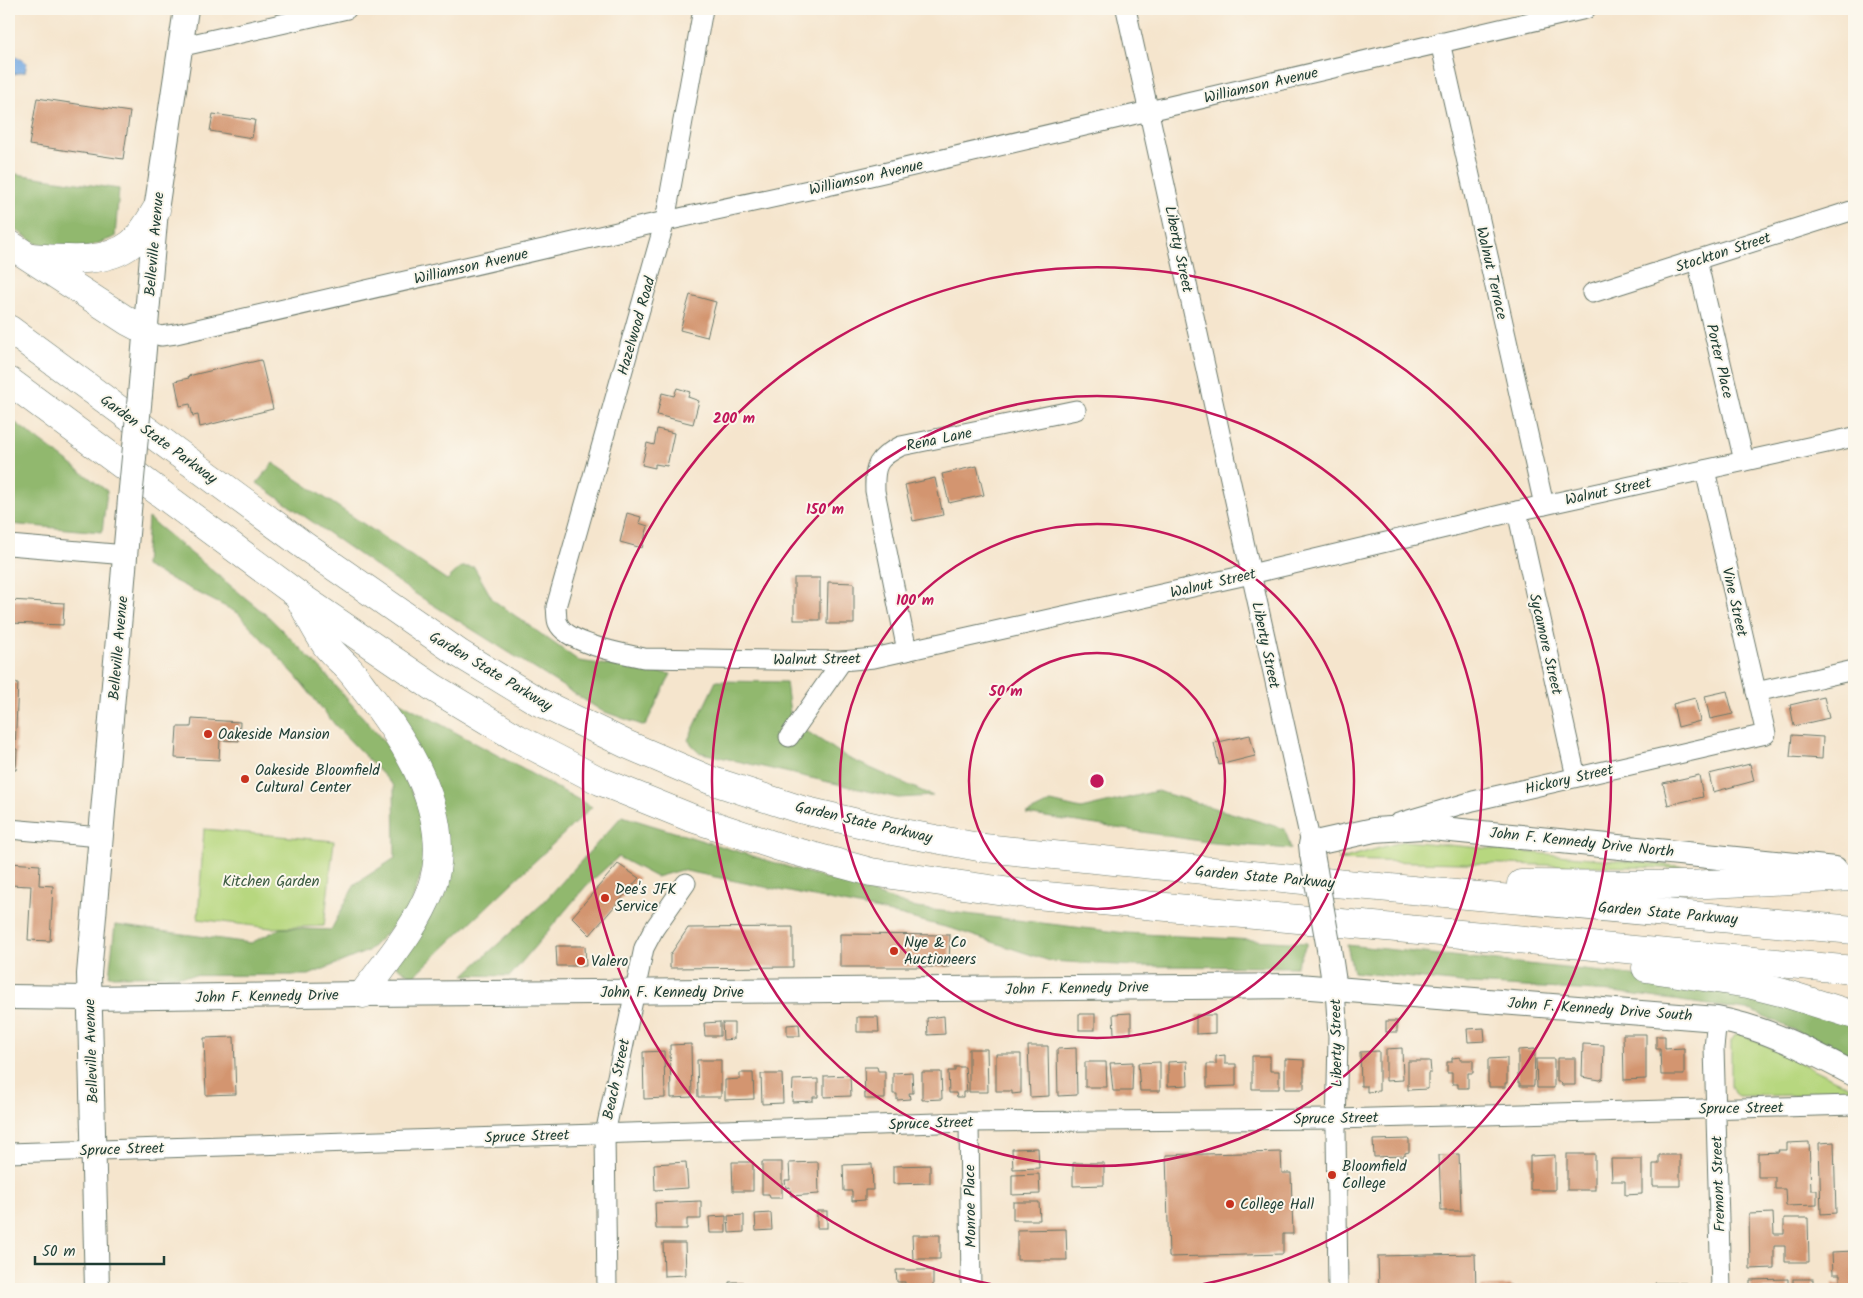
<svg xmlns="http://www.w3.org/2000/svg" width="1863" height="1298" font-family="Kalam,sans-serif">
<rect width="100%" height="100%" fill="#fbf7ec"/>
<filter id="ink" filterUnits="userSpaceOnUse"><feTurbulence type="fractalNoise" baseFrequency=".02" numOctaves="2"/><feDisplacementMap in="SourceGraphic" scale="10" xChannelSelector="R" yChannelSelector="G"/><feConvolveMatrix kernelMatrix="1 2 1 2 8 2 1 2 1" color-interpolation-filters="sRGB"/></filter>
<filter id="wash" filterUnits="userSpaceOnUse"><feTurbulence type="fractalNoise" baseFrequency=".0096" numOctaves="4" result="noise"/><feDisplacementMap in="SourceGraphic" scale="20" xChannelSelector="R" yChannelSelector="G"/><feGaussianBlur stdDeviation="1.12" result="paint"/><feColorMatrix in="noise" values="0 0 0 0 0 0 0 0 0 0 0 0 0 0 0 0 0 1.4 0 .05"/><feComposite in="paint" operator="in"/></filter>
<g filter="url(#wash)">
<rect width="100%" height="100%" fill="#f5e5cd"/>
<!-- green -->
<g fill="#b7d77f" stroke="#6b8a5a">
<path d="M204,829L334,841L324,926L271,928L198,919Z"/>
<path d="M1404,841L1711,869L1338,860Z"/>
<path d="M1736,1034H1741L1854,1089V1094L1738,1096L1734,1093L1731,1086V1041Z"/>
</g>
<!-- forest -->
<g fill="#91b86e" stroke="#587a51">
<path d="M9,173L119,189L115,237L75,252L37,244L9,225Z"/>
<path d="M9,418L107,491L102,532L9,524Z"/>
<path d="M273,463L447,580L461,567H474L493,600L579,661L671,674L645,726L602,711L411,591L257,483Z"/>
<path d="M148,518L270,618L322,670L386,744L422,810L425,862L409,911L368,951L309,975L109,976L115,925L251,943L281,928L331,930L355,884L395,858L394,786L336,726L296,676L238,613L145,566Z"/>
<path d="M716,681L786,682L791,721L848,758L933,796L898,798L698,752L688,740Z"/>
<path d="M400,702L592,807L413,977L396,966L447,856L386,703Z"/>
<path d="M1157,791L1285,829L1291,849L1213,843L1026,814L1051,802L1081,809Z"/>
<path d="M622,816L870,892L916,908L1125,933L1307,943L1296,967L1134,966L1050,961L953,929L883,911L681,870L656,877L618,857L586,886L510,976L464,975L542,904Z"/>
<path d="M1347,945L1669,979L1767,997L1854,1024V1058L1753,1011L1614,992L1471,984L1353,972Z"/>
</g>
<!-- water -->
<path fill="#75a9e2" stroke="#4a738b" d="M9,54L16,56L27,63L25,72L13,74L9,70Z"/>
<g id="blocks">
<!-- building -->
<g fill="#d39570">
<path d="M37,98L130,112L123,159L29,145Z"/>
<path d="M213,114L255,120L252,138L210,131Z"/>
<path d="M690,295L716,302L707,337L680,330Z"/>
<path d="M261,360L273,409L200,427L198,415L193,416L190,404L180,406L175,381L189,378L188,376L248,362V363Z"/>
<path d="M677,388L690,392L688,397L699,401L693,424L657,415L662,393L674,396Z"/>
<path d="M657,429L674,433L667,466L655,464V468L642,465L647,443L654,445Z"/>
<path d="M977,466L984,495L949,503L942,474Z"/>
<path d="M935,478L943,515L913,521L905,485Z"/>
<path d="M627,513L641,517L639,523L648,526L642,548L620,542Z"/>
<rect x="794" y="578" width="26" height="42"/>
<path d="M828,582L854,583V624H827Z"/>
<path d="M9,600L64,603L63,625L9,623Z"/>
<path d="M9,683H18L15,749H17L16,770H9Z"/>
<path d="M1727,691L1733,714L1710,719L1705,696Z"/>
<path d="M1824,697L1829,718L1794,726L1790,705Z"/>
<path d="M1695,698L1700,721L1678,727L1673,704Z"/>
<path d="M192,719L240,722L239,741L220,740L219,760L175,758L177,727H191Z"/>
<path d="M1250,735L1255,756L1219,765L1214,743Z"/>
<path d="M1792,735L1823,737L1822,759L1790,757Z"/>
<path d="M1750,764L1754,781L1713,792L1709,774Z"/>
<path d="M1699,775L1703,797L1668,805L1663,783Z"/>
<path d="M9,863L40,865L39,885L53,886L50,941L28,940L31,886L9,885Z"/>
<path d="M618,864L639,878L590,935L572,917Z"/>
<path d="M793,927V967L670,968V955L688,928Z"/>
<path d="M840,934L950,935L949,967H840Z"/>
<path d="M556,946H585L586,966H557Z"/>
<path d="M1131,1013V1034H1114L1113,1014Z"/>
<rect x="1079" y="1014" width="16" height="16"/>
<path d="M1196,1015H1215V1033L1196,1034Z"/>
<path d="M944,1016L945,1034L928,1035L927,1018Z"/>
<path d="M857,1017H878L879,1032H857Z"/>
<rect x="1386" y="1021" width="11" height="11"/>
<path d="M720,1022V1036H705L704,1023Z"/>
<path d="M722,1023H734V1039L723,1040Z"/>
<path d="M799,1024L800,1036H787V1025Z"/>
<path d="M1484,1028L1485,1041L1468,1042L1467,1029Z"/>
<path d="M1623,1034H1646V1079L1624,1080Z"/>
<path d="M1656,1036H1665V1049L1684,1048V1075H1661L1660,1049H1656Z"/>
<path d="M234,1037L236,1094L206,1095L204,1038Z"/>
<path d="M691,1044L692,1097L671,1098L670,1045Z"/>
<path d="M1583,1044L1604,1045L1603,1078L1600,1080L1582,1077Z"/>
<path d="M1028,1046H1048L1049,1096L1030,1097Z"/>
<path d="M1076,1048L1077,1095L1058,1096L1057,1049Z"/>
<path d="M1402,1048L1403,1080L1386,1081V1049Z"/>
<path d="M969,1049H987L988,1092H969Z"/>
<path d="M1535,1049L1534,1086H1520V1083H1518V1050Z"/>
<path d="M664,1051L665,1098L644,1099L643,1052Z"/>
<path d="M1379,1051V1091L1367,1092V1086H1361L1360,1052Z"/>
<path d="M996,1054H1021V1093L1012,1094V1091H996Z"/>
<path d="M1225,1055V1064H1236V1086L1207,1087V1064H1216V1056Z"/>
<path d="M1252,1056H1270V1071H1279V1089H1252Z"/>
<path d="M1460,1057V1060H1473V1073H1468V1088H1458V1084H1452V1073H1447V1062H1452V1058Z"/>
<path d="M1507,1058V1083H1505V1087H1489V1083H1488V1059Z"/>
<path d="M1557,1058H1575V1085H1562L1561,1082H1557Z"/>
<path d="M1285,1059L1304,1060V1089H1285Z"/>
<path d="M1536,1059H1554V1088H1537Z"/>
<path d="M697,1060H721V1097H698Z"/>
<path d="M1187,1061L1188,1085L1168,1086V1062Z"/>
<path d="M1408,1061H1430L1431,1073H1428V1089L1408,1090Z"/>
<path d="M1085,1062H1106L1107,1087H1085Z"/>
<path d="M1133,1062L1132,1091H1113L1110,1063Z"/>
<path d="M1160,1062V1091H1140L1138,1063Z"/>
<path d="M864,1067H877L878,1071H885V1099H865Z"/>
<path d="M955,1067H965L967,1092H963V1097H957L956,1093H949L948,1071H955Z"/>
<path d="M912,1072L913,1093H909L910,1099L897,1100V1094H893V1073Z"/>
<path d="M922,1072H941L942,1099L922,1100Z"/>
<path d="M740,1073H753L754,1099L725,1100V1080L740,1079Z"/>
<path d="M761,1074H782L783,1103L762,1104Z"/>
<path d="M850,1075L851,1096L824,1097V1076Z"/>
<path d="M818,1079V1097H813V1101L792,1102L793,1080Z"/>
<path d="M1409,1139V1152L1405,1153V1156L1374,1157L1373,1140Z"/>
<path d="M1809,1142L1811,1190H1817V1205L1786,1206L1785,1189H1775V1177H1758V1153L1779,1152L1778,1150H1787V1143Z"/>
<path d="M1834,1142L1836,1213L1821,1214L1819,1143Z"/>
<path d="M1038,1148L1039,1168L1013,1169L1012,1149Z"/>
<path d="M1281,1152L1282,1173H1291L1293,1234H1283V1254L1169,1257L1166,1155Z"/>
<path d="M1459,1154L1461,1211H1441L1439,1155Z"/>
<rect x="1567" y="1154" width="28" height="36"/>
<path d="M1555,1155V1190H1530V1156Z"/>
<path d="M1659,1155H1680V1186H1653V1164H1659Z"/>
<path d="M1611,1159H1642V1194L1625,1195V1181H1612Z"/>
<path d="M686,1162L688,1188L655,1190L654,1164Z"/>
<path d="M732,1162H753V1191H733Z"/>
<path d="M762,1162H782V1198H770L769,1194H762Z"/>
<path d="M818,1162L819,1194L791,1196L790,1187L786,1188L785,1180H790L789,1163Z"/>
<path d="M1073,1163H1104V1185L1073,1186Z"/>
<path d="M872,1164L873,1190H865V1200L852,1201V1191H844L843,1165Z"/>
<path d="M930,1165V1183L893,1184V1166Z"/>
<path d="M1039,1174L1040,1194L1012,1195V1175Z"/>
<path d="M701,1201V1219H687V1229H656L655,1203Z"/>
<path d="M1013,1202H1039L1040,1220H1013Z"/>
<rect x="817" y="1211" width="10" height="17"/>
<path d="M771,1213L772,1230L756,1231L755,1214Z"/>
<path d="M1773,1213L1774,1234H1784V1218H1808L1809,1262H1785V1246H1774V1268L1750,1269L1749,1214Z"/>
<path d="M744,1215V1232L729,1233L728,1216Z"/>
<path d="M726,1216V1233H710L709,1217Z"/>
<path d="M1066,1229L1067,1260H1017V1230Z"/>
<path d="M912,1235H940V1259H913Z"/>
<path d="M663,1243H685L686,1275L664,1276Z"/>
<path d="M1854,1251V1289H1833V1284H1840V1274H1833L1832,1252Z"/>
<path d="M1475,1254L1476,1289H1379L1378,1256Z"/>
<path d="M896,1270H933V1289H905V1282H897Z"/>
<path d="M1788,1279V1289H1750V1280Z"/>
<rect x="1793" y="1279" width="20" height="10"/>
<path d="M729,1282H743L744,1289H729Z"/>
<path d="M1655,1283H1687L1688,1289H1655Z"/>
<path d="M1511,1285L1512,1289H1481V1287Z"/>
<rect x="1611" y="1286" width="22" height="3"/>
</g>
</g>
</g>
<g filter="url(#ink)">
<use href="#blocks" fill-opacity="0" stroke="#6a786a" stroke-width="1"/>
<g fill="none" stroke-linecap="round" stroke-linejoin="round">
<!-- minor casing -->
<g stroke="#6a786a" stroke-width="21">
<g id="minor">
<path d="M703,9L665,221L556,607C557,612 556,619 558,623C566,643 624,654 644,658L842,661L874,658L1251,574L1517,511L1854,437"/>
<path d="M1126,9L1311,844"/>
<path d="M1440,42L1544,505"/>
<path d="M179,47L347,9"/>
<path d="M1697,260L1744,461"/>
<path d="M1592,293L1854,210"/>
<path d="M146,331L161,336L176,334L643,226L836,184L1586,9"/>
<path d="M1517,511L1576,777"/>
<path d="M9,545L126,555"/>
<path d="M907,651L875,491C874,465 877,458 901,446L1076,410"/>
<path d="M1756,692L1854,670"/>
<path d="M789,737L842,661"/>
<path d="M1398,823L1473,801L1766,734L1705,470"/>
<path d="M9,829L100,837"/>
<path d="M1335,989L1338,1037L1336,1131L1338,1289"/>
<path d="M1717,1019L1714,1048L1721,1289"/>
<path d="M969,1122L971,1289"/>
<path d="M9,1153L969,1122L1336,1119L1854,1105"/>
<path d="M607,1289L605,1134L644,948L654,929L686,883"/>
</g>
</g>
<!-- major casing -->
<g stroke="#6a786a" stroke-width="26">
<g id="major">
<path d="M140,395L156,210L186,9"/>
<path d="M1312,854L1311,844L1374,830L1422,827L1835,869"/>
<path d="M1329,949L1335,989"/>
<path d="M9,997L88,998L363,994L1298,986L1717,1019C1767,1028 1810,1051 1854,1074"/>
<path d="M97,1289L89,974L130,499"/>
</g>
</g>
<!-- highway casing -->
<g stroke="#6a786a" stroke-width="29">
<g id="highway">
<path d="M9,244L129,322L146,331"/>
<path d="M31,257C62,259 105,265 131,244C142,235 149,222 156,210"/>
<path d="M9,329L306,547L460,654L539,702L626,744L710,780L799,809L892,831L984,848L1313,881L1854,930"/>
<path d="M9,381L298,595L434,688L517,738L600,781L689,817L779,847L871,872L1025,894L1854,970"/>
<path d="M300,599C308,614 316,631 326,645C332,653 340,660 347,667C354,674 360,683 366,691C407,742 456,820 431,889C416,928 387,961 363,994"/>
<path d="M1521,884L1687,885L1854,877"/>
<path d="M1646,968L1748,984L1784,993L1854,1015"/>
</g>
</g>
<!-- minor -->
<use href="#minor" stroke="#fff" stroke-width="19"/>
<!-- major -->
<use href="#major" stroke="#fff" stroke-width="24"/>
<!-- highway -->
<use href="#highway" stroke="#fff" stroke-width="28"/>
<!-- major-bridge casing -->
<g stroke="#6a786a" stroke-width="26" stroke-linecap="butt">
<g id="major-bridge">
<path d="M130,499L140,395"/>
<path d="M1312,854L1329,949"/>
</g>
</g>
<!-- major-bridge -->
<use href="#major-bridge" stroke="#fff" stroke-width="24"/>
</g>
</g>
<!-- distance rings -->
<g fill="none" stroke="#c2185b" stroke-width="2.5">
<circle cx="1097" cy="781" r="128"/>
<circle cx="1097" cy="781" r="257"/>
<circle cx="1097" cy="781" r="385"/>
<path d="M1017 1289A514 514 0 1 1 1177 1289"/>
</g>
<!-- markers -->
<g fill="#c8321e" stroke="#fbf7ec" stroke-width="2">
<circle cx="208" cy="734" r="5"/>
<circle cx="245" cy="779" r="5"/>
<circle cx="605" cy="898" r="5"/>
<circle cx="894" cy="951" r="5"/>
<circle cx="581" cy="961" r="5"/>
<circle cx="1332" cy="1175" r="5"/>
<circle cx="1230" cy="1204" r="5"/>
</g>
<g text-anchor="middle" stroke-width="4" stroke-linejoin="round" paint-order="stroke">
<!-- street labels -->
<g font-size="15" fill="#1f3d34" stroke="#fbf7ec">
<text transform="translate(1261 85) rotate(-13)" y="5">Williamson Avenue</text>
<text transform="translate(866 177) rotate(-13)" y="5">Williamson Avenue</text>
<text transform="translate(154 244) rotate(-85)" y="5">Belleville Avenue</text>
<text transform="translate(1179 249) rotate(78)" y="5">Liberty Street</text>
<text transform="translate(1723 252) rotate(-18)" y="5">Stockton Street</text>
<text transform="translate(471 266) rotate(-13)" y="5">Williamson Avenue</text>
<text transform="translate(1492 273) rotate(77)" y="5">Walnut Terrace</text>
<text transform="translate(636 326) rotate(-74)" y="5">Hazelwood Road</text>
<text transform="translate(1720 361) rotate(77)" y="5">Porter Place</text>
<text transform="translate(159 439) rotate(36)" y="5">Garden State Parkway</text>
<text transform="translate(939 439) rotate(-12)" y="5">Rena Lane</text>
<text transform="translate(1608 491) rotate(-12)" y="5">Walnut Street</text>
<text transform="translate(1213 583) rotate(-13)" y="5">Walnut Street</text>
<text transform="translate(1735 602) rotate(77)" y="5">Vine Street</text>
<text transform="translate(1546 644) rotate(77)" y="5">Sycamore Street</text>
<text transform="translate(1266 645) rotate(78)" y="5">Liberty Street</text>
<text transform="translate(118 648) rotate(-85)" y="5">Belleville Avenue</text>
<text transform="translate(817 659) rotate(-1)" y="5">Walnut Street</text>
<text transform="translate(491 671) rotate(31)" y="5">Garden State Parkway</text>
<text transform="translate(1569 779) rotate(-13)" y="5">Hickory Street</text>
<text transform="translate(864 822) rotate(13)" y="5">Garden State Parkway</text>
<text transform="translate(1582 842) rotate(6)" y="5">John F. Kennedy Drive North</text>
<text transform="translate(1265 877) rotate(5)" y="5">Garden State Parkway</text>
<text transform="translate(1668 913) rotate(5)" y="5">Garden State Parkway</text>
<text transform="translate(1077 988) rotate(-1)" y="5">John F. Kennedy Drive</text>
<text x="672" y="997">John F. Kennedy Drive</text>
<text transform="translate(267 996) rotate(-1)" y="5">John F. Kennedy Drive</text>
<text transform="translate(1600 1009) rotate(4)" y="5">John F. Kennedy Drive South</text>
<text transform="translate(1336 1043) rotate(-91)" y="5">Liberty Street</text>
<text transform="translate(91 1051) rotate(-92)" y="5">Belleville Avenue</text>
<text transform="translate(616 1079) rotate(-78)" y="5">Beach Street</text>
<text transform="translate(1741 1108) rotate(-1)" y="5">Spruce Street</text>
<text transform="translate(1336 1118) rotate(-1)" y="5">Spruce Street</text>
<text transform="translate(931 1123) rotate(-2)" y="5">Spruce Street</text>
<text transform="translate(527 1136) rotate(-2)" y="5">Spruce Street</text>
<text transform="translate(122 1149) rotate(-2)" y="5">Spruce Street</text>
<text transform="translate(1718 1184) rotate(-92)" y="5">Fremont Street</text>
<text transform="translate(970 1206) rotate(-91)" y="5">Monroe Place</text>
</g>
<!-- poi labels -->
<g font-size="15" fill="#1f3d34" stroke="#fbf7ec" text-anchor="start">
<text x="218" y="739">Oakeside Mansion</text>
<text x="255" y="775">Oakeside Bloomfield<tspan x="255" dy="17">Cultural Center</tspan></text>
<text x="615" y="894">Dee's JFK<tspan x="615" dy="17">Service</tspan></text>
<text x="904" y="947">Nye &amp; Co<tspan x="904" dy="17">Auctioneers</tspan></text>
<text x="591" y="966">Valero</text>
<text x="1342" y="1171">Bloomfield<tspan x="1342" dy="17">College</tspan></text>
<text x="1240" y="1209">College Hall</text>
</g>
<!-- park labels -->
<g font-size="15" fill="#3d5c43" stroke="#fbf7ec">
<text x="271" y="886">Kitchen Garden</text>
</g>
</g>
<circle cx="1097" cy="781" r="8" fill="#c2185b" stroke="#fbf7ec" stroke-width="2.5"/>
<g font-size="15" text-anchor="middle" font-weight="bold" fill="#c2185b" stroke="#fbf7ec" stroke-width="4" stroke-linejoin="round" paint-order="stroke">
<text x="734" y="423">200 m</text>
<text x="825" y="514">150 m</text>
<text x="915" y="605">100 m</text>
<text x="1006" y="696">50 m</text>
</g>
<!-- margin -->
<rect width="1863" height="1298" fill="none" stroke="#fbf7ec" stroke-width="30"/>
<!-- scale -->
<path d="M35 1256v8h129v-8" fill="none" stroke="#1f3d34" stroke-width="2.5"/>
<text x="42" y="1256" font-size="15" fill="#1f3d34" stroke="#fbf7ec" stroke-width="4" paint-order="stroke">50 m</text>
</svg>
